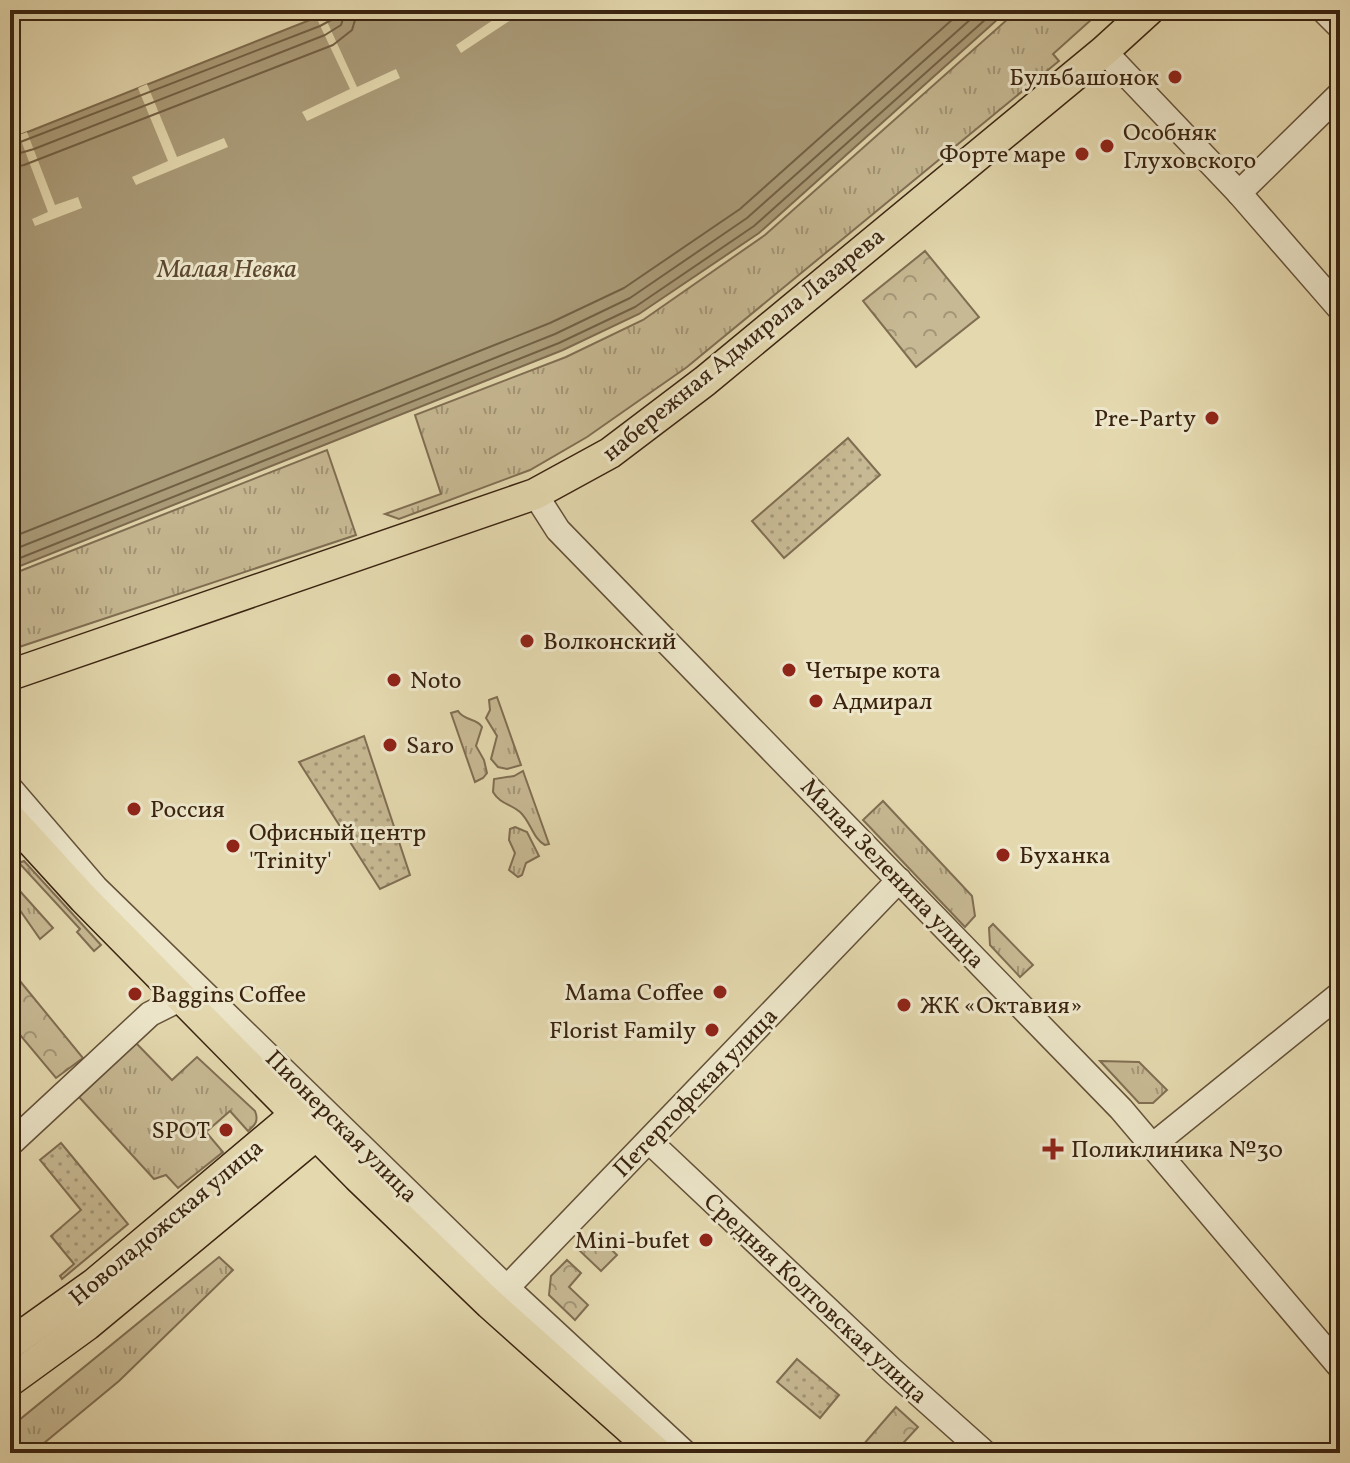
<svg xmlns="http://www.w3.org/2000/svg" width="1350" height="1463" font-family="Vollkorn,serif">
<defs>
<pattern id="grass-tufts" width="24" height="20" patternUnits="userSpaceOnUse" patternTransform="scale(2)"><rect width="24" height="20" fill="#c7b993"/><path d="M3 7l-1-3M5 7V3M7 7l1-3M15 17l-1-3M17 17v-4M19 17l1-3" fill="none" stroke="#a39677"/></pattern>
<pattern id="forest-crowns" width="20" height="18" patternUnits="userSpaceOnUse" patternTransform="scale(2)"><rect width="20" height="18" fill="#c7b993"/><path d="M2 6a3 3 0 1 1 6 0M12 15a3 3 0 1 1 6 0" fill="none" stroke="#a39677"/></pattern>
<pattern id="park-dots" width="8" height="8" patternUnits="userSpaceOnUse" patternTransform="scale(2)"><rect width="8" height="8" fill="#c7b993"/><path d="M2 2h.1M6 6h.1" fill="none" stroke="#a39677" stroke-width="1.8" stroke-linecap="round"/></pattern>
</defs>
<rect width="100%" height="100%" fill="#e4d8ae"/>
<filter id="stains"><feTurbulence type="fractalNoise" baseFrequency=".0025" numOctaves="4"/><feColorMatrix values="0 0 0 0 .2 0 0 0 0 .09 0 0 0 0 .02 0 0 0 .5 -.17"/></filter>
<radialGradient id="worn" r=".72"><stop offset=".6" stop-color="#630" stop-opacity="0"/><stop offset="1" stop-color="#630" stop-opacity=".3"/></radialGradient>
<!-- grass -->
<g fill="url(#grass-tufts)" stroke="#806e52" stroke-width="2">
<path d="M1018,10H1102L1053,54L1059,61L687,367L587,437L530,470L399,519L385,514L441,494L415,415L566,357L643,320L765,235Z"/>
<path d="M327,450L356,535L10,650V575Z"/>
<path d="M497,697L521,765L507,769L498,767L491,759L497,736L486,718L490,710L489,700Z"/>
<path d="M458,711C464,721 477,718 482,727L476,746L484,760L487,773L483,778L475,782L451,713Z"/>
<path d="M523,771L549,844L545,845C533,839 531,822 520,812C511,804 500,804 493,792L494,779L514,776Z"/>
<path d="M883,801L972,896L975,916L965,927L863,820Z"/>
<path d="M515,827L527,832L539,856L526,863L522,875L518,877L509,870L515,853L509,840L510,829Z"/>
<path d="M24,861L101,945L94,951L77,932L80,929L19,863Z"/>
<path d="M10,880L53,928L40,939L10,896Z"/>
<path d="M993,924L1033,965L1020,977L990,945L989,928Z"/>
<path d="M136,1043L172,1080L197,1057L255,1111C259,1121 255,1125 248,1131L230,1111L206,1132L223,1152L178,1188L166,1175L154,1179L79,1097Z"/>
<path d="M1100,1061L1139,1062L1167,1090L1153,1103H1139Z"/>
<path d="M219,1257L233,1270L119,1381L32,1453H20L10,1437L18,1421Z"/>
</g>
<!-- forest -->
<g fill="url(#forest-crowns)" stroke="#806e52" stroke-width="2">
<path d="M925,251L979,317L916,367L863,301Z"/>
<path d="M15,975L83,1058L56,1078L10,1023V980Z"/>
<path d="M595,1234L617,1255L601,1271L579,1250Z"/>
<path d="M567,1260L581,1273L569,1287L588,1305L575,1320L549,1295L551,1276Z"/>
<path d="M896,1407L918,1427L894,1453H856Z"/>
</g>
<!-- park -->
<g fill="url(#park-dots)" stroke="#806e52" stroke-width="2">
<path d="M848,438L880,475L784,558L752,521Z"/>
<path d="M364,736L410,875L380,889L299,762Z"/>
<path d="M61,1143L128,1224L62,1279L60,1276L74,1264L51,1236L81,1210L40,1160Z"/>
<path d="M797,1359L839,1395L820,1418L777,1382Z"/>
</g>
<!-- water -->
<path fill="#aa9b78" stroke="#7d6b4e" stroke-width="2" d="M335,10H1008L759,233L639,314L563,350L10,570V139Z"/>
<!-- pier -->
<g fill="#e4d8ae">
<path d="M495,10H526L461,53L456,45L499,16Z"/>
<path d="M324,15L357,87L396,69L400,78L307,121L302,112L350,89L317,19Z"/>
<path d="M147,84L177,157L224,138L228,147L136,185L132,177L168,161L138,88Z"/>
<path d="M27,132L55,205L78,197L82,208L35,226L32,219L48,212L19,135Z"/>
</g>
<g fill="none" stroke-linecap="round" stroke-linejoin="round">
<!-- shore -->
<g stroke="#726044" stroke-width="2">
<path d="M10,146L320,26L333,19L336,10"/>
<path d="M10,156L34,149L325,35L341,25L346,10"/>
<path d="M10,168L24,165L333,45L352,30L358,10"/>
<path d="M10,538L550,323L624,288L740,209L963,10"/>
<path d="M10,551L555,334L630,298L747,218L981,10"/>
<path d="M10,562L559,343L635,307L754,226L996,10"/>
</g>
<!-- minor casing -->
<g stroke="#645138" stroke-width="27">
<g id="minor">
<path d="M1323,10L1340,27"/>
<path d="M1104,51L1239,193L1340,309"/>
<path d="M1239,193L1340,94"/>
<path d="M535,494L558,530L1121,1109L1340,1367"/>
<path d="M10,788L96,888L507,1288L685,1453"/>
<path d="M649,1141L892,1370L985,1453"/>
<path d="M10,1144L150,1014L182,998"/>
<path d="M1152,1146L1340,994"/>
<path d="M496,1299L899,880"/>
</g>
</g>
<!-- major casing -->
<g stroke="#3a2410" stroke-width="33">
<g id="major">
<path d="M10,675L535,494L610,453L705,381L1104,51L1149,10"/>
<path d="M10,818L84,899L358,1177L490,1304L657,1453"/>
<path d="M10,1344L94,1284L296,1114"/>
<path d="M10,1381L87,1325L316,1135"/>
</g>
</g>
<!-- minor -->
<use href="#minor" stroke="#ede6ca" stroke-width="24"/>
<!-- major -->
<use href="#major" stroke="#e4d8ae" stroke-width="30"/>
</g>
<!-- markers -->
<g fill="#8f2418" stroke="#ede6ca" stroke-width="3">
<circle cx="1175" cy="77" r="8"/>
<circle cx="1107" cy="146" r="8"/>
<circle cx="1082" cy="154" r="8"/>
<circle cx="1212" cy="418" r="8"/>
<circle cx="527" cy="641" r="8"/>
<circle cx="789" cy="670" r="8"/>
<circle cx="394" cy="680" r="8"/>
<circle cx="816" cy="701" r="8"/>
<circle cx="390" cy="745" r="8"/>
<circle cx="134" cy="809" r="8"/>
<circle cx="233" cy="846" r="8"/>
<circle cx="1003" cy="855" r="8"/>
<circle cx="720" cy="992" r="8"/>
<circle cx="135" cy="994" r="8"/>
<circle cx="904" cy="1005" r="8"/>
<circle cx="712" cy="1030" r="8"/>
<circle cx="226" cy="1130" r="8"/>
<path d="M1049 1137h8v8h8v8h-8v8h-8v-8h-8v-8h8z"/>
<circle cx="706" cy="1240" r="8"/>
</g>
<g text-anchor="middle" stroke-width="6" stroke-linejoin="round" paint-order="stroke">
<!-- poi labels -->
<g font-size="24" fill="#3a2410" stroke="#ede6ca" text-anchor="start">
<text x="1159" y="85" text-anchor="end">Бульбашонок</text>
<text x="1123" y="140">Особняк<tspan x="1123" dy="28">Глуховского</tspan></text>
<text x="1066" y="162" text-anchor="end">Форте маре</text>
<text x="1196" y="426" text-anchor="end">Pre-Party</text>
<text x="543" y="649">Волконский</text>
<text x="805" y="678">Четыре кота</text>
<text x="410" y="688">Noto</text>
<text x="832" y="709">Адмирал</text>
<text x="406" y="753">Saro</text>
<text x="150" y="817">Россия</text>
<text x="249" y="840">Офисный центр<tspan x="249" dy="28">'Trinity'</tspan></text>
<text x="1019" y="863">Буханка</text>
<text x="704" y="1000" text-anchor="end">Mama Coffee</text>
<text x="151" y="1002">Baggins Coffee</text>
<text x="920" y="1013">ЖК «Октавия»</text>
<text x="696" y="1038" text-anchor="end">Florist Family</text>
<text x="210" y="1138" text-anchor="end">SPOT</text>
<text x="1071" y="1157">Поликлиника №30</text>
<text x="690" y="1248" text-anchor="end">Mini-bufet</text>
</g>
<!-- street labels -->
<g font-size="24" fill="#3a2410" stroke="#ede6ca">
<text transform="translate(743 344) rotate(-39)" y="8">набережная Адмирала Лазарева</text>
<text transform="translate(893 873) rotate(46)" y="8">Малая Зеленина улица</text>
<text transform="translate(695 1092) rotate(-46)" y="8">Петергофская улица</text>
<text transform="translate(342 1126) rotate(45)" y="8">Пионерская улица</text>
<text transform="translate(166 1222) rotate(-40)" y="8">Новоладожская улица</text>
<text transform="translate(816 1298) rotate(43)" y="8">Средняя Колтовская улица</text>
</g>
<!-- water labels -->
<g font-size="26" font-style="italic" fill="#5c482f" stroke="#ede6ca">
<text x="227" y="277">Малая Невка</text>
</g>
</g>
<!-- margin -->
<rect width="1350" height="1463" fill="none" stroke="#e4d8ae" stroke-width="40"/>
<rect x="12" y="12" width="1326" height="1439" fill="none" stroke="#3a2410" stroke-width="4"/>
<rect x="20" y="20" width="1310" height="1423" fill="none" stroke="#3a2410" stroke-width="2"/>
<rect width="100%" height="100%" filter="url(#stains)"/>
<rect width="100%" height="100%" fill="url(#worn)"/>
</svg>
